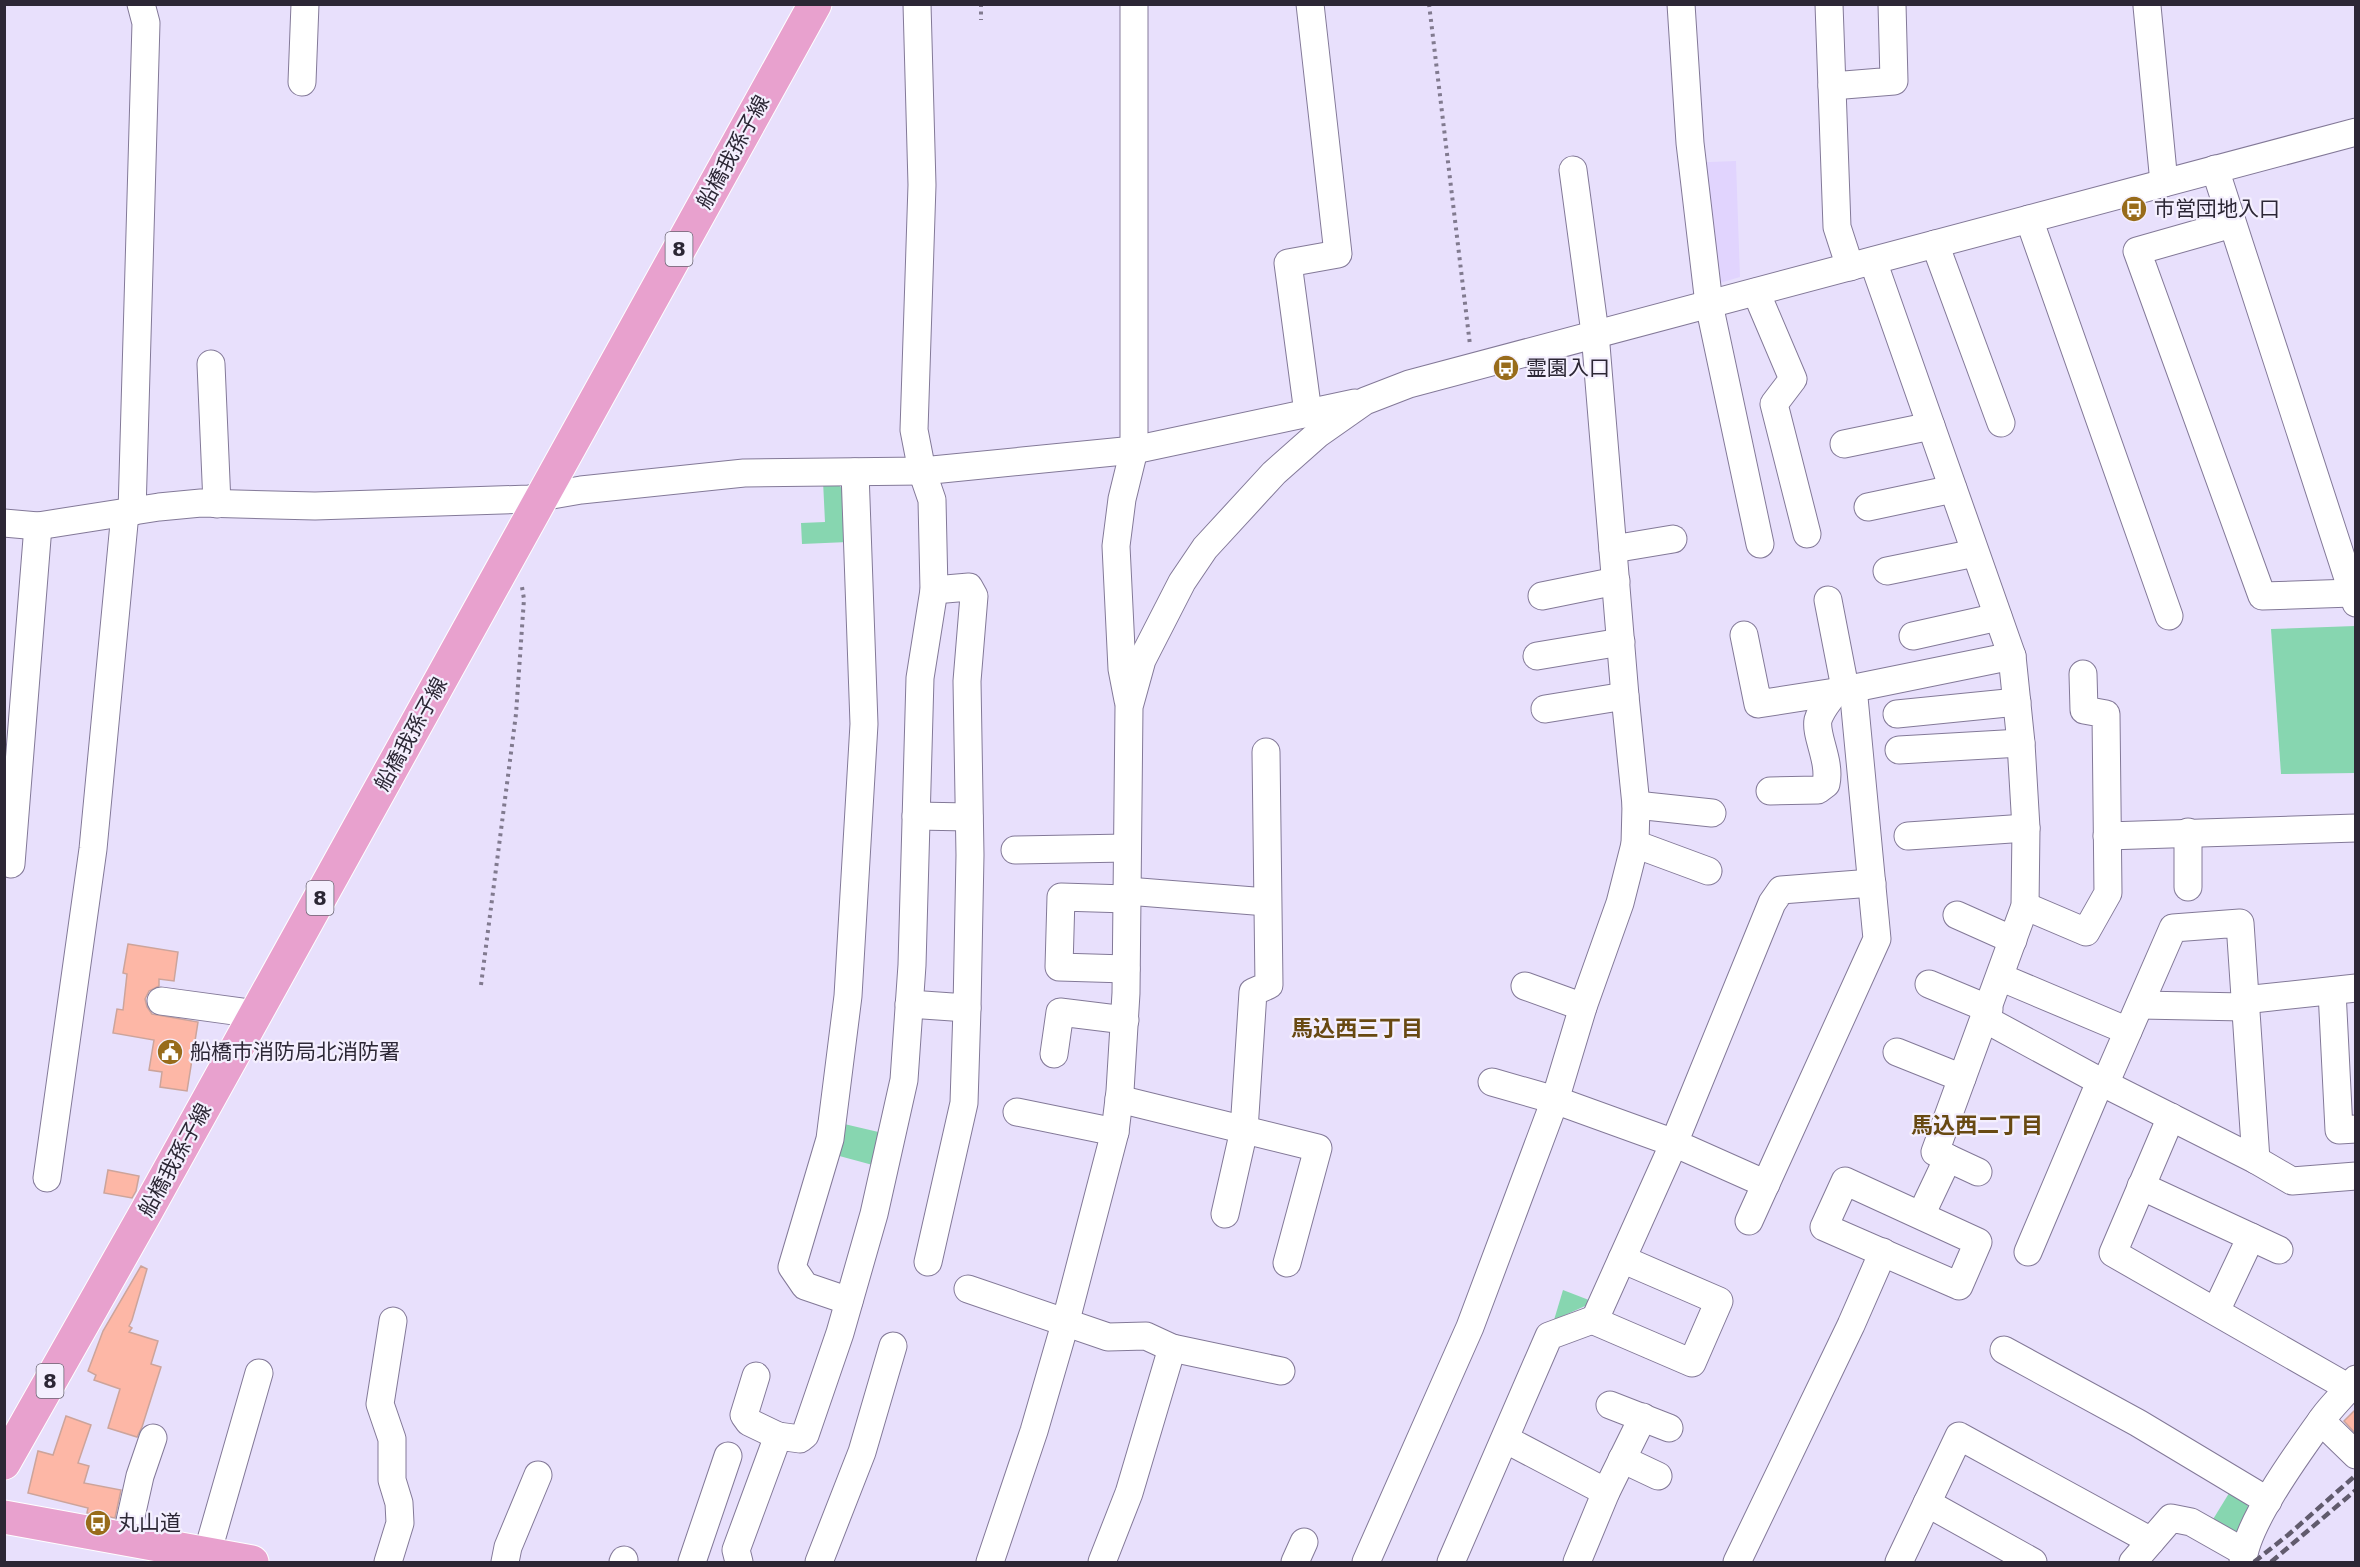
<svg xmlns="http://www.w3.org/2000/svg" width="2360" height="1567" font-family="'DejaVu Sans','Noto Sans JP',sans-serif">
<rect width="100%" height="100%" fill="#e8e0fc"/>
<!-- built -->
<path fill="#e1d4fe" d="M1736,161L1740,277L1703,288L1684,163Z"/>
<!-- green -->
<g fill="#87d6b0">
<path d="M823,481H835L847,494L848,542L802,544L801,523L825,522Z"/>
<path d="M2355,626V773L2281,774L2271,629Z"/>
<path d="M840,1123L887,1134L880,1167L832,1154Z"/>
<path d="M1563,1290L1594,1302L1554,1320Z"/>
<path d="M2231,1490L2245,1499L2251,1515L2241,1538L2212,1521Z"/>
</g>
<!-- building -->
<g fill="#fdb7a6" stroke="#cca49b" stroke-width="1.5">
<path d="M128,944L178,952L174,981L159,979V986L149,991L145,999L147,1007L152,1014L198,1022L187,1091L160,1087L162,1072L149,1070L154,1040L113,1033L117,1009L123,1010L127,974L123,973Z"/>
<path d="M108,1170L139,1176L136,1191L132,1198L104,1193Z"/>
<path d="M141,1266L147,1269L132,1320L129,1326L132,1328L129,1332L158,1341L151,1364L161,1367L142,1427L137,1437L108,1428L120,1389L94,1380L96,1375L88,1371L103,1331Z"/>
<path d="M2355,1410V1433L2344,1421Z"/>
<path d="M66,1416L91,1425L78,1463L89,1466L84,1483L121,1490L115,1518L87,1513L88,1508L28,1493L38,1451L53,1455Z"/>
</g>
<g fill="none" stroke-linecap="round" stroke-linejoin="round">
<!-- minor casing -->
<g stroke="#837998" stroke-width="29">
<g id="minor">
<path d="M1681,4L1690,143L1709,304L1760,544"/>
<path d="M1829,4L1837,227L1850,267"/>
<path d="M2147,6L2164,183"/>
<path d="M302,82L305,4"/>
<path d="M1832,86L1894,81L1892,4"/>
<path d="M2215,169L2356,603"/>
<path d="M2029,219L2169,616"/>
<path d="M2232,224L2137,251L2262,596L2352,593"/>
<path d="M1935,244L2001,423"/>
<path d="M1873,261L2012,656L2021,743L2026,828L2025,906L1935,1152L1978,1172"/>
<path d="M1756,292L1793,379L1774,404L1807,534"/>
<path d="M211,364L217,504"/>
<path d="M1308,413L1288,263L1338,254L1310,4"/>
<path d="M1844,444L1931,426"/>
<path d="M1868,507L1953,489"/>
<path d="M132,512L146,23L141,4"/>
<path d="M4,523L38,526L159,507L201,503L315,506L529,499L581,490L744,473L922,471L1134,450L1355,403"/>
<path d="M1613,549L1673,539"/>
<path d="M1887,571L1975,553"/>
<path d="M1542,596L1616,581"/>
<path d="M1828,600L1845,688"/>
<path d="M1744,635L1758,704L1835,692L2012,656"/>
<path d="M1913,636L1998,617"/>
<path d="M1537,656L1621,642"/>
<path d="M1128,700L1122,669L1116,546L1122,499L1134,450V4"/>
<path d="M1545,709L1625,696"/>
<path d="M1897,714L2017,702"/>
<path d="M1899,750L2021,743"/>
<path d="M1770,791L1818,790L1826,784C1831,761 1815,736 1818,720C1821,709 1829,701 1835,692"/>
<path d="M1636,805L1712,813"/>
<path d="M916,816L969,817"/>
<path d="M2188,832V887"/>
<path d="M1908,836L2026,828"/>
<path d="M2107,836L2356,828"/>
<path d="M1635,844L1708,871"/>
<path d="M1015,850L1127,848"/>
<path d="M11,864L38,526"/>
<path d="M1127,891L1267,902"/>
<path d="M2025,906L2086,932L2108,893L2106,714L2084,710L2083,674"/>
<path d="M1957,915L2013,940"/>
<path d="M1126,969L1059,967L1061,897L1127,899"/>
<path d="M2000,977L2128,1031"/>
<path d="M1929,984L1989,1009"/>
<path d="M1525,986L1583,1007"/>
<path d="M2332,991L2339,1130L2356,1129"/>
<path d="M2244,1000L2356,988"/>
<path d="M161,1001L256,1014"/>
<path d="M909,1004L967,1008L970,855L967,681L974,596L969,587L934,590"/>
<path d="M2140,1005L2245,1007"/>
<path d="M1985,1019L2105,1084L2256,1160L2292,1181L2356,1176"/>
<path d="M1897,1052L1962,1078"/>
<path d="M1054,1054L1060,1012L1125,1020"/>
<path d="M2105,1084L2173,928L2240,923L2256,1160"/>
<path d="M1119,1099L1318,1148L1287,1263"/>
<path d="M1017,1112L1115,1132"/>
<path d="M2171,1117L2113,1253L2349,1388"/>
<path d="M47,1178L93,849L125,513"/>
<path d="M1845,1181L1978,1242L1959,1286L1824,1227Z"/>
<path d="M1766,1184L1674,1143L1772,903L1781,890L1872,883"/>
<path d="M2141,1186L2251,1237L2216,1311"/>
<path d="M1225,1214L1244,1130L1253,992L1269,985L1266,752"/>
<path d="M1921,1215L1948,1158"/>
<path d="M1749,1221L1877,939L1853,687"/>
<path d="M2251,1237L2279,1250"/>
<path d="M2028,1252L2100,1082"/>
<path d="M928,1262L964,1103L967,1008"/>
<path d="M968,1289L1108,1337L1146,1336L1172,1348L1281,1371"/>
<path d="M849,1301L805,1286L792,1267L830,1139L848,996L864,724L855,472"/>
<path d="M1592,1320L1692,1363L1719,1301L1622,1259"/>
<path d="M2004,1350L2138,1423L2268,1501"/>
<path d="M756,1376L744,1415L749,1422L778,1436"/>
<path d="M1610,1405L1669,1428"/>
<path d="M2321,1421L2356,1455"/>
<path d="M1505,1439L1606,1492"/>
<path d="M1622,1459L1658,1476"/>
<path d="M1927,1503L2033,1562"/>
<path d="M126,1539L140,1476L153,1438"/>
<path d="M207,1554L259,1373"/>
<path d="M388,1562L400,1523L399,1503L392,1480V1439L380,1404L393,1321"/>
<path d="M505,1562L508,1547L538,1475"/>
<path d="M623,1562L624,1560"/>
<path d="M692,1562L728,1456"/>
<path d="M739,1562L736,1550L778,1436L800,1439L805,1435L840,1333L874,1214L904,1080L912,965L920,678L934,590L932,500L922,471L914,430L922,185L917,4"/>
<path d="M819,1562L862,1452L893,1346"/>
<path d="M990,1562L1034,1431L1065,1324L1115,1132L1120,1091L1126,993L1129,707L1142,660L1182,582L1205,548L1274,473L1318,434L1365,401L1409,384L2356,132"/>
<path d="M1102,1562L1129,1493L1172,1348"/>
<path d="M1295,1562L1304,1542"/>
<path d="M1366,1562L1470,1327L1555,1100L1583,1007L1620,903L1635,844L1636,805L1625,696L1595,333L1573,170"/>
<path d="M1451,1562L1549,1336L1595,1319L1674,1143L1555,1100L1492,1082"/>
<path d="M1577,1562L1606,1492L1643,1417"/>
<path d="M1737,1562L1851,1325L1883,1252"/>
<path d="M1899,1562L1959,1436L2151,1541"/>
<path d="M2133,1562L2171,1518L2191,1522L2244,1552"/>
<path d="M2243,1562C2245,1525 2300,1450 2323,1418C2333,1404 2346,1393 2356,1379"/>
</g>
</g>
<!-- major casing -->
<g stroke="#fff" stroke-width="35">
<g id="major">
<path d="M4,1463L146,1212L815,4"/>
<path d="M4,1517L252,1562"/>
</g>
</g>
<!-- path -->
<g stroke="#817a8f" stroke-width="4" stroke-dasharray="3 4.5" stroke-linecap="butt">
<path d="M981,4V20"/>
<path d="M1429,4L1470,345"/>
<path d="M481,985L516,714L524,599L522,587"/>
</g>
<!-- minor -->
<use href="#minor" stroke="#fff" stroke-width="27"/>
<!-- major -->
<use href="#major" stroke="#e8a1ce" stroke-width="33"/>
<!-- rail -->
<g stroke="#615b6d" stroke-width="4.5" stroke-dasharray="9 4.5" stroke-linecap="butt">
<path d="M2254,1562L2288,1535L2356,1475"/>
<path d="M2271,1562L2356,1490"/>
</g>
</g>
<!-- icons -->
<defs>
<g id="bus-disc" transform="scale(1.35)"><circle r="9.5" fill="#986c1b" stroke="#f4effe"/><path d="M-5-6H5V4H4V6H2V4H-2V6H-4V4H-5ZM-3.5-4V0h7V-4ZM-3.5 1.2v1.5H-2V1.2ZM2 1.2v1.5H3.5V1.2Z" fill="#fff"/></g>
<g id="civic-disc" transform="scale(1.35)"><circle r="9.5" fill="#986c1b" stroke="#f4effe"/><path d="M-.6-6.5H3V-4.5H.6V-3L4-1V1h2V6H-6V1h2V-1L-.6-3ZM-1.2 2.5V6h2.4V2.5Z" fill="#fff"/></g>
</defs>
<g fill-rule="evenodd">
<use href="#bus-disc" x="2134" y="209"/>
<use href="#bus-disc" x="1506" y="368"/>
<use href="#civic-disc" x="170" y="1052"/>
<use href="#bus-disc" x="98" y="1523"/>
</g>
<g text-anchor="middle" stroke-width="4.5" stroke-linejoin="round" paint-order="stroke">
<!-- shield labels -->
<g fill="#f4effe" stroke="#686371" stroke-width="1.5">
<rect x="665.5" y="232" width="27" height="34" rx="4.5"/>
<rect x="306.5" y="881" width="27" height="34" rx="4.5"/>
<rect x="36.5" y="1364" width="27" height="34" rx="4.5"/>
</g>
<g font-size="20" font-weight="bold" fill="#2c2735">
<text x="679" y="256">8</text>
<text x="320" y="905">8</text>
<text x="50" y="1388">8</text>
</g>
<!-- street labels -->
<g font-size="21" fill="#2c2735" stroke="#f4effe">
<text transform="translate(733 152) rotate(-61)" y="7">船橋我孫子線</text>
<text transform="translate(411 734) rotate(-61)" y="7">船橋我孫子線</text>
<text transform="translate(175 1160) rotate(-61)" y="7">船橋我孫子線</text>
</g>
<!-- poi labels -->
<g font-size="21" fill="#2c2735" stroke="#f4effe" text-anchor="start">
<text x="2154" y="216">市営団地入口</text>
<text x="1526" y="375">霊園入口</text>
<text x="190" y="1059">船橋市消防局北消防署</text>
<text x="118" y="1530">丸山道</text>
</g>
<!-- neighbourhood labels -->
<g font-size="22" font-weight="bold" fill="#684912" stroke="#f4effe">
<text x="1357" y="1036">馬込西三丁目</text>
<text x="1977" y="1133">馬込西二丁目</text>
</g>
</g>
<!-- border -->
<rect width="2360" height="1567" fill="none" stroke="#2c2735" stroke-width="12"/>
</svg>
